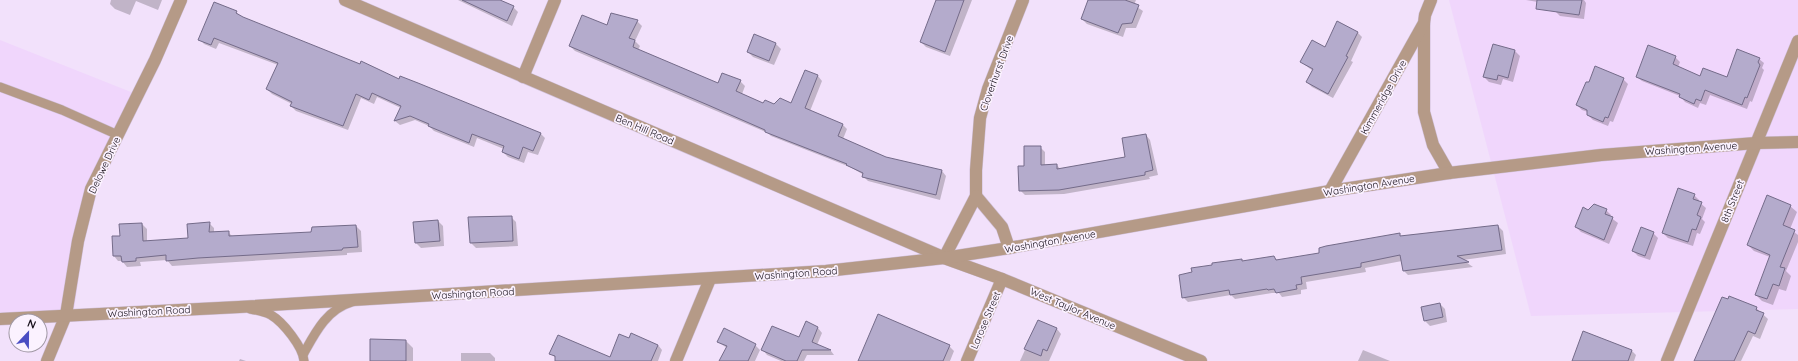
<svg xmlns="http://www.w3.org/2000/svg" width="1798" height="361" font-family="Quicksand,sans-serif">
<rect width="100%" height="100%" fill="#f2e1fb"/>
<!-- built -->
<g fill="#f0d6fc">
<path d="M1449,0H1798V309L1531,316Z"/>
<path d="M0,40L136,94L91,191L73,318L0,323Z"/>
</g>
<!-- shadow -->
<g fill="#0003">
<path d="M111,0H162L158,10L136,1L130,15L115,9L110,4Z"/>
<path d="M458,0H497L513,7L518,12L512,26Z"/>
<path d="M939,0H972L950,56L926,47L921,42Z"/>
<path d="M1089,0H1136L1134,5L1143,11L1136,28H1126L1123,37L1087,24L1082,19Z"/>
<path d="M1526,0H1584L1586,3L1584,19L1560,16L1555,11L1556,5Z"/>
<path d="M236,12L241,17L399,80L540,133L545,138L538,155L528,152L524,163L508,157L503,152L504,149L477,138L474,147L434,131L429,126L415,120L400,125L395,121L401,108L377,97L374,104L361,98L348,130L296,111L291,106L292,104L272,94L267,89L278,65L219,43L216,49L204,44L200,39Z"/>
<path d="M637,21L642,26L635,41L640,46L638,50L718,85L740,81L745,86L742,94L764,104H791L818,76L822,81L810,111L842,124L847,129L843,139L886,158L942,171L946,176L940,200L868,181L863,176L864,175L850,167L771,136L768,133L575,51L570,46L608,26Z"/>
<path d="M1358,33L1362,37L1351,61L1353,62L1333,98L1312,87L1307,82L1313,71L1301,62Z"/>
<path d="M755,35L776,44L781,49L774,65L753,57L748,52Z"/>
<path d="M1493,46L1515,51L1520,56L1513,82L1503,79L1501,85L1489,82L1484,77Z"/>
<path d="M1675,57L1680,62L1678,67L1700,77L1727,78L1759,59L1764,63L1762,68L1764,70L1752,102L1750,101L1747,109L1710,95L1706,105L1700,103L1698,108L1685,102L1680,96L1642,81L1637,77Z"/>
<path d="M1623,79L1628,84L1613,122L1610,121L1608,126L1593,120L1588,115V112L1582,110L1577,105Z"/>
<path d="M1146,135L1150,140L1158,175L1149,177L1150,179L1064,194L1025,195L1020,190L1025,167L1040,147L1045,152V166L1057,165L1060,169L1126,157Z"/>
<path d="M1694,195L1699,200V202L1706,208L1702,219L1705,222L1700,234L1697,233L1693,246L1668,238L1663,233Z"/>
<path d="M1790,206L1797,212L1790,229L1798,235V242L1786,271L1791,276L1786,291L1779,289L1773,305L1762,301L1756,295L1770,257L1754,251L1748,245Z"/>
<path d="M1606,210L1611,215L1610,217L1618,223L1609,244L1581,232L1576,227L1588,211Z"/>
<path d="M511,217L516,222L518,246L476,248L471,243L469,218Z"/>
<path d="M438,221L443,226L444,246L421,248L416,243Z"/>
<path d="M209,223L214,228V233L228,232L233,237L312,233L356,226L361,231L362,252L347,253V255L172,266L167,260L140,262L141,266L127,267L122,261H118L114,256L113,237H121L142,224L147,229V242L189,239Z"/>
<path d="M1498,226L1503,231L1506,254L1463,260L1473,267L1408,275L1403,270L1402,261L1365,268L1366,272L1306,282L1307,289L1301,290V294L1282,297L1279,293H1272L1235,299L1231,295L1188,302L1183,297L1241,260L1244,262L1274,257L1278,261L1321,254L1399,235L1401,236Z"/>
<path d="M1653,233L1658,238L1650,260L1638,256L1633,251Z"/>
<path d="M1440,304L1445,309L1447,322L1430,326L1425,321Z"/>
<path d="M1756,308L1768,319L1760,339L1753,336L1741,361H1695Z"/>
<path d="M1038,321L1057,329L1061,334L1049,361H1020Z"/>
<path d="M818,328L822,333L817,345L831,351L834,355H807L804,361H781L767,355L763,350L800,338Z"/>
<path d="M630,339L658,345L662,350L658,361H559L551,354L610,358Z"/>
<path d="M406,341L413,348V361H371Z"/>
<path d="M718,342L755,345L760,350L755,361H720L727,348Z"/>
<path d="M949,346L954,351L950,361H860Z"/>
<path d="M1363,350L1390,361H1358Z"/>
<path d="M1631,350L1636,355L1634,361H1573Z"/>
<path d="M461,353H490L495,358V361H461Z"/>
<path d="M240,359L246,361H239Z"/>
</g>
<!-- building -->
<g fill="#b4abcc" stroke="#746b89">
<path d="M462,0H500L514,6L507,21Z"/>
<path d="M936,0H964L945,52L920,42Z"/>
<path d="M1088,0H1125L1139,5L1132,23L1122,24L1118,33L1081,19Z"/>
<path d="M1537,0H1582L1579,15L1536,9Z"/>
<path d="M214,2L237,11L236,13L243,17L360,64L361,61L399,79L400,76L418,83L541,133L533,151L523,147L519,159L502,152L504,146L472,134L469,143L428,126L429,124L410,116L394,121L401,106L372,93L369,100L356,94L343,126L290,106L292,102L266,89L278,63L214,38L211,45L198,40Z"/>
<path d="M611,13L638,20L629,38L635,40L633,47L718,83L722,73L741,80L736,91L763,103L765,100L774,104L780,98L791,103L805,70L818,75L805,108L843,124L838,136L886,157L942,170L936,195L862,177L863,173L846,165L847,164L765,132V130L708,105L569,46L582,15L607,25Z"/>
<path d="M1337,21L1358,32L1346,56L1348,57L1328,94L1306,82L1313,69L1300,62L1312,40L1325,47Z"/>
<path d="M754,34L776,43L769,61L747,52Z"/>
<path d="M1493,44L1515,50L1508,78L1498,75L1497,80L1483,77Z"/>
<path d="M1648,45L1676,56L1673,64L1700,76L1703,68L1727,77L1737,49L1760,58L1758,62L1760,65L1747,98L1745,97L1742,105L1705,90L1701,101L1696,99L1694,104L1679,97L1680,94L1636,77Z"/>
<path d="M1595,66L1624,78L1608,118L1605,117L1603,122L1587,115V110L1576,105L1586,82H1589Z"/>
<path d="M1146,134L1153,170L1145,172V175L1059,190L1019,191L1018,166H1024V146H1041V165L1057,164V169L1125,157L1122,138Z"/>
<path d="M1678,188L1695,194L1693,199L1702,202L1697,215L1701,217L1696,230L1692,229L1688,242L1662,233Z"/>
<path d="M1767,195L1791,205L1783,225L1795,230L1780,267L1785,268L1779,286L1773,284L1767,299L1755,295L1770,255L1747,245Z"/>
<path d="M1594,204L1607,209L1605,214L1613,217L1604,240L1575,227L1583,207L1588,210Z"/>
<path d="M512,216L513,241L470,243L468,217Z"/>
<path d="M438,220L440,241L415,243L413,222Z"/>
<path d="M210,222L209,232L229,231V236L311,232L312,227L356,225L358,247L343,248L342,250L198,258L166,261V255L136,258V261L122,262L121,256H113L112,236H120L119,224L142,223L143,241L188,238L187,224Z"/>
<path d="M1498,225L1502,250L1457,256L1469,262L1403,271L1400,255L1361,263V267L1301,277L1302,284L1296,285L1297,289L1276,293L1274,289L1268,290L1267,289L1230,295L1229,290L1182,298L1179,275L1192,272L1191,268L1212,265V263L1242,259V261L1274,256L1276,260L1319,253V248L1326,246L1400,233V236Z"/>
<path d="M1641,227L1654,232L1645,256L1632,251Z"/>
<path d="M1729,296L1757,307L1756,310L1764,313L1755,334L1748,331L1734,361H1694L1722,297L1728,299Z"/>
<path d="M1440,303L1443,317L1424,321L1421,307Z"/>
<path d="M878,314L950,345L943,361H858Z"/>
<path d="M1038,320L1057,328L1047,351L1043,349L1041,356L1024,349Z"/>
<path d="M806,321L818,327L812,342L831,350H802L797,361H786L761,350L772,326L799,337Z"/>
<path d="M724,328L756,344L748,361H719L727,346L717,342Z"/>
<path d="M1583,331L1632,350L1628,361H1572Z"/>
<path d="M631,333L658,345L651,361H555V356L549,354L558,335L610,357L619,334L629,338Z"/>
<path d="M370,339L406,340V361H370Z"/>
</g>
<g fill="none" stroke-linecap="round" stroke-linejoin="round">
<!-- service casing -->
<g stroke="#cfbfd7" stroke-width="10">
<g id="service">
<path d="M0,87L62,110L118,135"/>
<path d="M250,309C256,310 265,312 271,315C283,322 303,347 304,361"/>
<path d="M304,353C315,333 327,309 352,302"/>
</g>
</g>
<!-- minor casing -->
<g stroke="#cfbfd7" stroke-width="13">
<g id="minor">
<path d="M1023,0L988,89L980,118L976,170V196L944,258L1002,279L1201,361"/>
<path d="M1424,24V112L1433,145L1449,173"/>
<path d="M523,77L555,0"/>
<path d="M1330,191L1424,23L1425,15L1431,0"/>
<path d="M976,196L1002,227L1009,248"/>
<path d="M47,361L66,315"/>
<path d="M676,361L710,279"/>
<path d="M967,361L1002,279"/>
<path d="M1667,361L1798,41"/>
</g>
</g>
<!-- tertiary casing -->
<g stroke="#cfbfd7" stroke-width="13">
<g id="tertiary">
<path d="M345,0L943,257"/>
<path d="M66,315L78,241L91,189L155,60L181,0"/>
<path d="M0,319L239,307L826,271L944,258L1009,248L1330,191L1449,173L1601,155L1756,143L1798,142"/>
</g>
</g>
<!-- service -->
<use href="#service" stroke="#b59a87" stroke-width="9"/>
<!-- minor -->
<use href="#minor" stroke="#b59a87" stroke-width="12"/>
<!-- tertiary -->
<use href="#tertiary" stroke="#b59a87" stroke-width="12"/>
</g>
<g text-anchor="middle" stroke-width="3.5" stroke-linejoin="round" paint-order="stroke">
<!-- street labels -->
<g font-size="10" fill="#150e18" stroke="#fbf2ff">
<text transform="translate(996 73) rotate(-70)" y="4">Cloverhurst Drive</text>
<text transform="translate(1383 97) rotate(-61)" y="4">Kimmeridge Drive</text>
<text transform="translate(645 129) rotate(23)" y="4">Ben Hill Road</text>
<text transform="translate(1691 148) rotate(-4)" y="4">Washington Avenue</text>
<text transform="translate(104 165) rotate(-65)" y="4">Delowe Drive</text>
<text transform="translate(1369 185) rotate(-9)" y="4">Washington Avenue</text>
<text transform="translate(1732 201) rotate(-68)" y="4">8th Street</text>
<text transform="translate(1050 241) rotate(-10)" y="4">Washington Avenue</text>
<text transform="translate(796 273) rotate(-4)" y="4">Washington Road</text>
<text transform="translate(473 293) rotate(-3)" y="4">Washington Road</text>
<text transform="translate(1073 308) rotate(23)" y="4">West Taylor Avenue</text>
<text transform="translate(149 311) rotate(-3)" y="4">Washington Road</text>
<text transform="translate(985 320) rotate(-67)" y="4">Larose Street</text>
</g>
</g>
<!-- north arrow -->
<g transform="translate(28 333) rotate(22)"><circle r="19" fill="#fbf2ff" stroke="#9f97a3"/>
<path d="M0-3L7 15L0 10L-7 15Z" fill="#4a4dc3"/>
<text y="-6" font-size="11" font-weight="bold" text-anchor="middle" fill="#150e18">N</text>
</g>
</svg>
